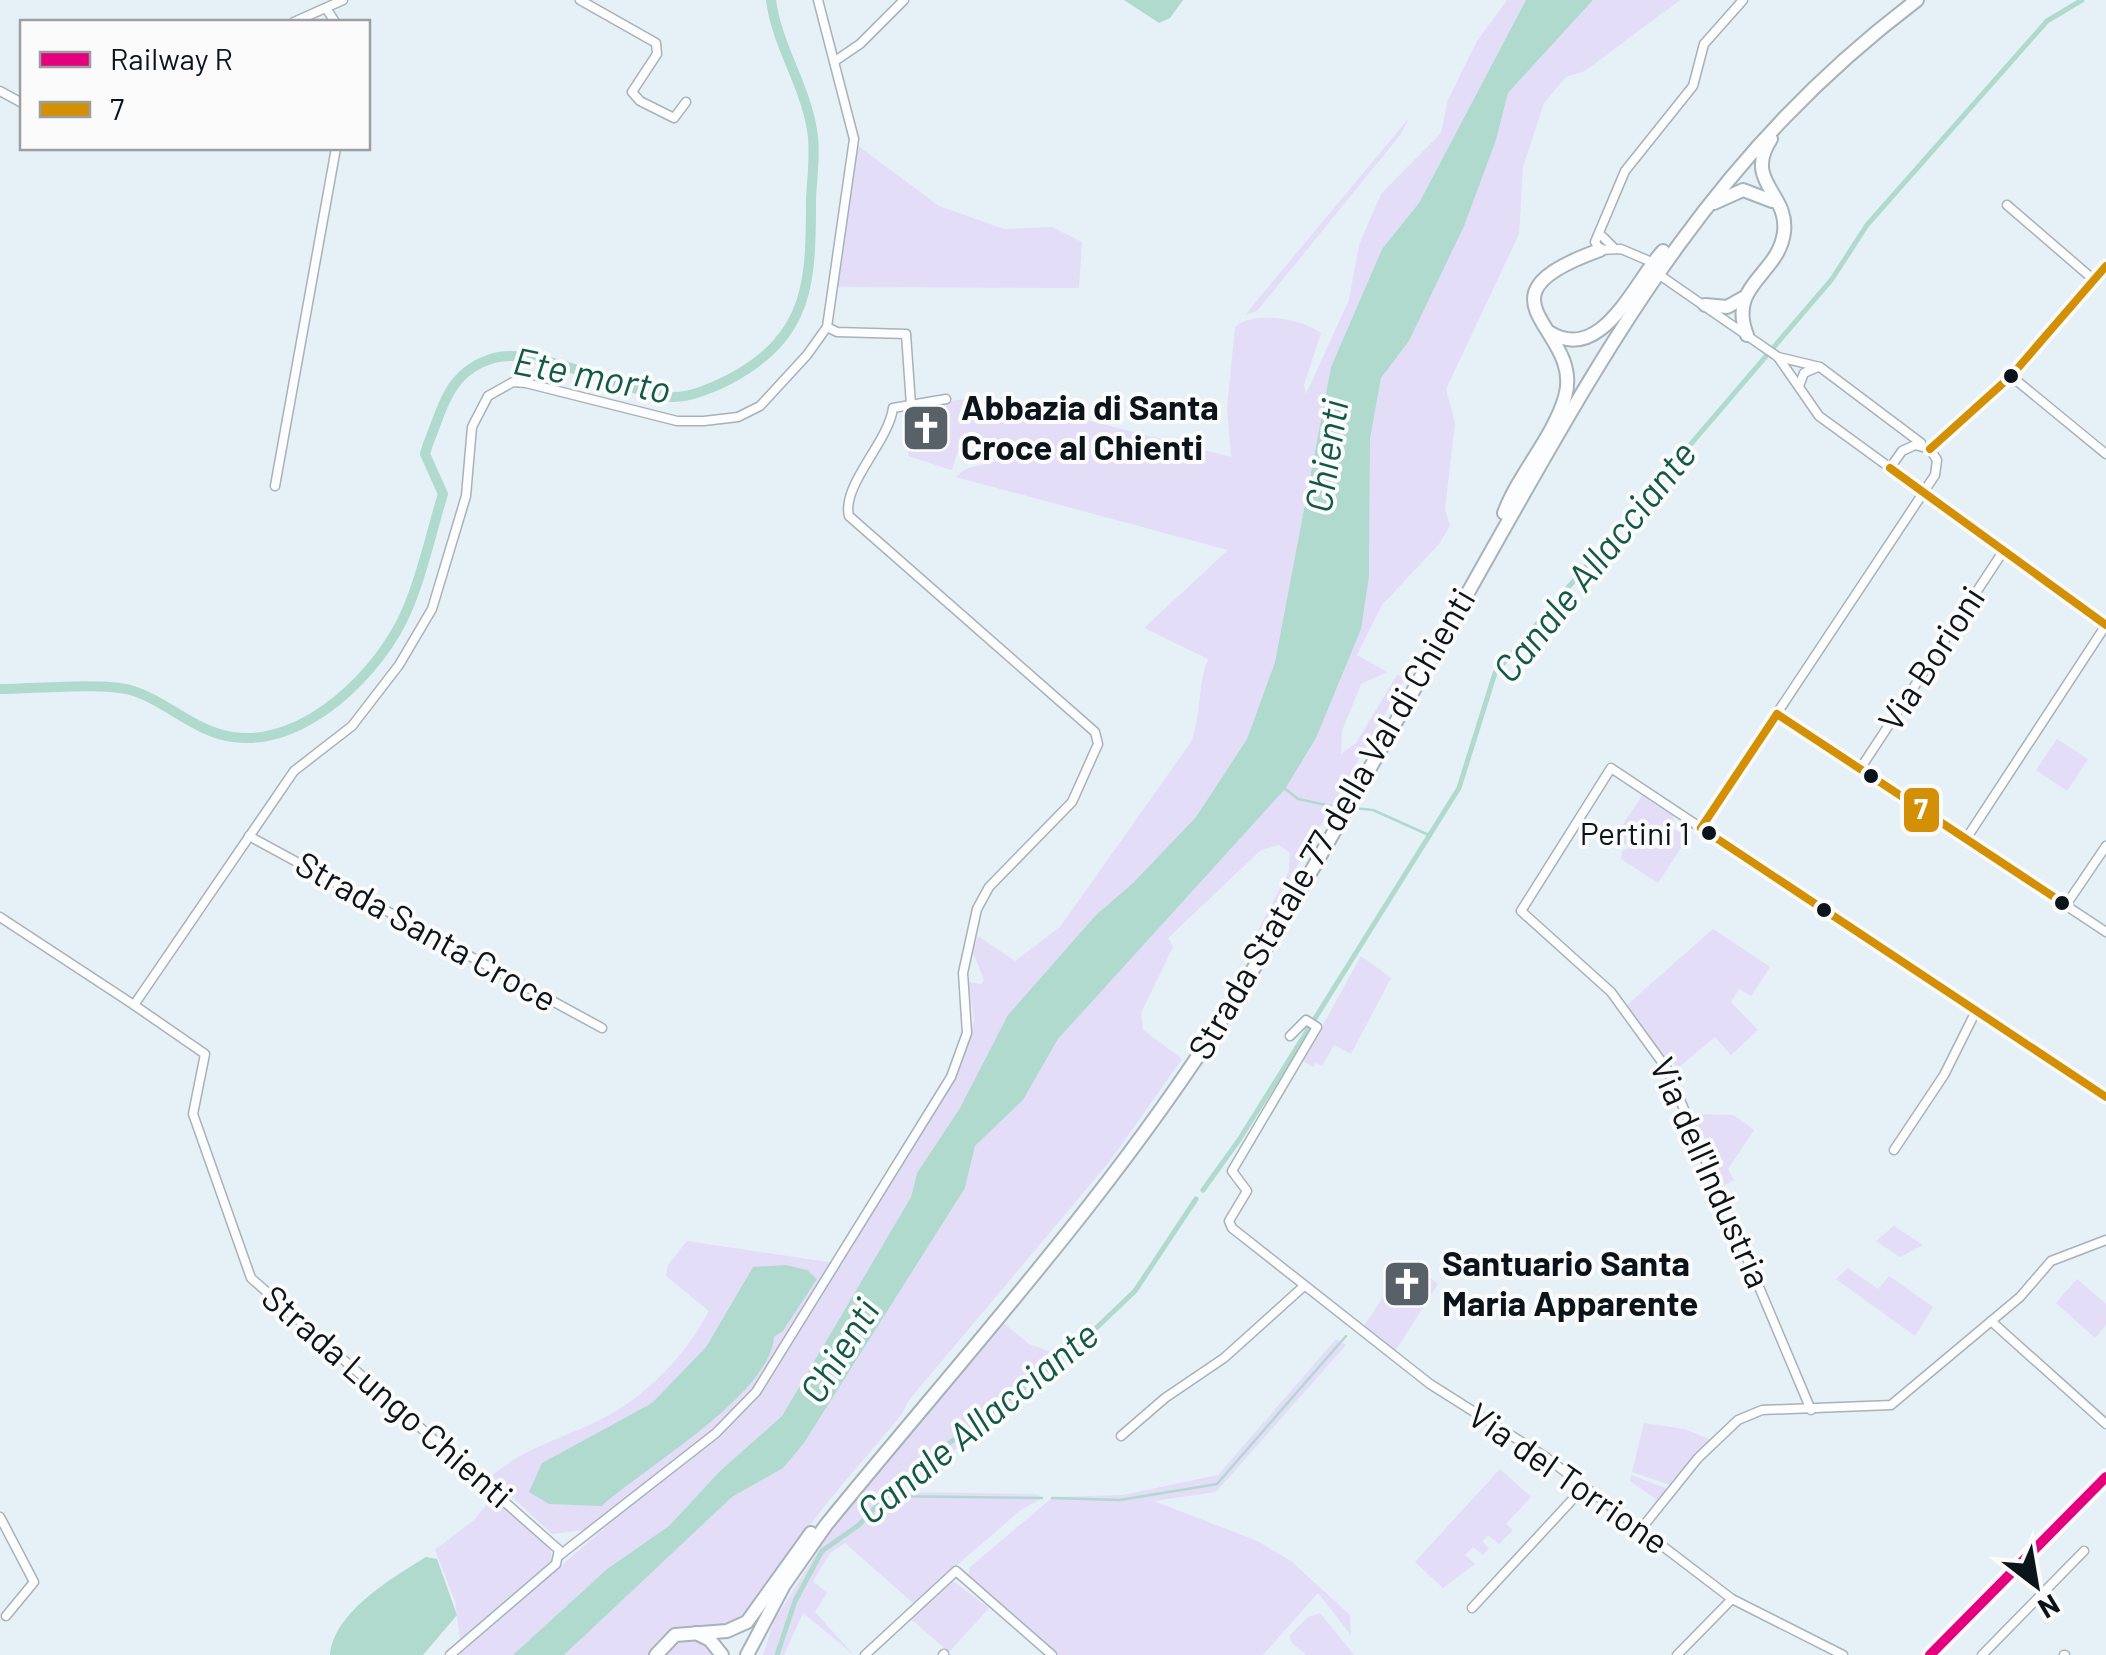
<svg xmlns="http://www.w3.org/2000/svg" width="2106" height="1655" font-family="Barlow,sans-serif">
<rect width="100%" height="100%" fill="#e6f0f7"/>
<!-- green -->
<g fill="#e3ddf8" fill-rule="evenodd">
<path d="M1507,0H1526L1419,203L1382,249L1331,367L1275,662L1247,739L1196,817L1133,883L1096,915L960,1108L917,1173L911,1197L782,1416L720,1471L669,1526L607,1569L513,1655H459L634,1502L718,1437L759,1394L957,1076L974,1020L968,982L981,984L984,980L973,952L978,936L1015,961L1060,927L1191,742C1202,714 1197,686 1208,659L1144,628L1228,550L956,477L965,469L1010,458L960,444L952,470L908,456L909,447L938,445V415L944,412V402L972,398L970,406L995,413L1000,398L1231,457L1227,408L1235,327C1253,310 1302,319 1321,333L1304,385L1306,394L1349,300L1359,245L1381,194L1441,133L1448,100L1477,41Z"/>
<path d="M1593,0H1680L1585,71L1566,77L1544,103L1523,167L1519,234L1446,389L1455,423L1445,509L1450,526L1439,544L1382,605L1357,655L1387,672L1361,684L1342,731L1341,754L1356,743L1397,675L1406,677L1232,980L1289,871L1290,853L1279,845L1261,850L1168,938L1173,947L1141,1013L1143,1030L1182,1059L1110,1161L909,1400L902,1414C867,1456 830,1497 798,1541C780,1565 768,1599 744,1617C714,1642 669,1610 650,1655H564L732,1497L782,1468L804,1443L965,1188L975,1146L1023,1100L1058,1039L1153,933L1369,576L1370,439L1381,378L1409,341L1496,140L1508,93Z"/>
<path d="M1409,118L1401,134L1257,311L1245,315Z"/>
<path d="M857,145L939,206L1004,229L1052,227L1082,242L1079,288L833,287Z"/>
<path d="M2057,739L2088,759L2067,791L2036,770Z"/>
<path d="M1642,796L1673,816L1674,825L1618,847L1611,842Z"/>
<path d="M1674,829L1688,837L1658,883L1621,859L1622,851Z"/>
<path d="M1713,929L1770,967L1751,996L1739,989L1731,1002L1758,1030L1731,1055L1715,1037L1678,1068L1670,1060L1667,1063L1627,1005Z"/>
<path d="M1361,956L1391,978L1351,1054L1334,1045L1322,1066L1316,1063L1313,1067L1303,1061Z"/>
<path d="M1692,1114L1733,1115L1754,1130L1728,1169L1734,1180L1725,1185Z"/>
<path d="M1894,1226L1923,1245L1900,1257L1876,1241Z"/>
<path d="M687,1241L835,1263L748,1397L716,1429L591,1529L552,1534L491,1477C527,1443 580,1435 621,1408C659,1383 688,1350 709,1311L666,1276L668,1265ZM753,1267L816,1279L783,1331L774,1337L767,1356L602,1506L542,1463L652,1403L706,1347Z"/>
<path d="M1408,1260L1438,1284L1392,1356L1360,1332Z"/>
<path d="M1848,1268L1878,1289L1889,1276L1933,1307L1915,1336L1836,1279Z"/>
<path d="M2077,1279L2106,1304V1325L2095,1338L2056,1303Z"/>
<path d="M1001,1321L1029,1344L1075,1361L959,1446L908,1492L1037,1494L1042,1498L1021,1510L913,1603L845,1543L830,1553L813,1581L827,1593L815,1612L854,1655L803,1613L784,1655H763L774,1621L839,1517Z"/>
<path d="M1336,1339L1346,1345L1216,1492L1154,1501L1257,1541L1291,1561L1350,1615L1351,1635L1318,1593L1263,1655H1059L968,1577L970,1567L1053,1497L1123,1495L1218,1475Z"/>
<path d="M1644,1423L1684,1429L1712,1440C1697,1453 1689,1471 1672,1480L1673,1486L1632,1472Z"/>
<path d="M1500,1469L1531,1497L1506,1524L1513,1530L1499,1544L1488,1535L1482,1541L1489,1548L1483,1555L1473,1547L1465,1555L1475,1564L1443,1588L1415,1562Z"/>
<path d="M1631,1475L1670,1490L1660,1502L1630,1481Z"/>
<path d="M494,1495L550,1548L552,1560L460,1640L455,1601L435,1550L474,1520Z"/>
<path d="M953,1581L989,1608L949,1652L911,1619Z"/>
<path d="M1320,1613L1354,1655H1306L1291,1642L1290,1635L1308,1617Z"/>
<path d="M685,1638L705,1641L719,1655H663Z"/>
</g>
<!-- water -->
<g fill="#b0dace">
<path d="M1124,0H1183L1170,18L1159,23Z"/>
<path d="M1526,0H1593L1508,93L1496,140L1464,226L1409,341L1381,378L1370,439L1369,576L1361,629L1316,738L1285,789L1058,1039L1023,1100L975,1146L965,1188L804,1443L783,1468L732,1497L564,1655H513L607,1569L669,1526L720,1471L782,1416L911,1197L917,1173L960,1108L1008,1015L1096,915L1133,883L1196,817L1247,739L1275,662L1331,367L1382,249L1419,203Z"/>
<path d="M786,1265L807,1270L817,1279L783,1331L774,1337C770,1395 645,1467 602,1506L549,1504L529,1492L542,1463L652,1403L706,1347L753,1267Z"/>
<path d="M426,1557L437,1559L457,1615L423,1655H330C334,1612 392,1578 426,1557Z"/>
</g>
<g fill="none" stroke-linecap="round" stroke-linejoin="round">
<!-- stream -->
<g stroke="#b0dace" stroke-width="2.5">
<path d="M1283,787L1298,799L1331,806"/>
<path d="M1353,808L1373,810L1431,836"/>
<path d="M885,1496L1042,1498"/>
<path d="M1052,1498L1120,1500L1217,1484L1346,1336"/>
</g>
<!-- canal -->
<g stroke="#b0dace" stroke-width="5">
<path d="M1203,1190L1239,1140L1459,788L1495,673L1832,279L1867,225L2047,21L2082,0"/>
<path d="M777,1655L795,1601L822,1551L859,1525L895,1486L944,1447L1071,1352L1135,1291L1196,1199"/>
</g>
<!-- river -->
<path stroke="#b0dace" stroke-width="10" d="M0,689C33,689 100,682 130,690C166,700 194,732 233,737C304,748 381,672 407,610C423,574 431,532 443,494L425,454L428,444C444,405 449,371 494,358C536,346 625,392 672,397C689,398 715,387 730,379C810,336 811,282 811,199C812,177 816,152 812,130C805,85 777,46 771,0"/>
<!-- minor casing -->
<g stroke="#a8b2b8" stroke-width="11">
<g id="minor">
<path d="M580,0L656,43L657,54L632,92L640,101L674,118L686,102"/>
<path d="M326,8L335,22"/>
<path d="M294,22L343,0"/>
<path d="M835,61L860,44L904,0"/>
<path d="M0,91L22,103"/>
<path d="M2007,205L2094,280"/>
<path d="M1603,237L1614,248"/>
<path d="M1600,250L1595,242L1625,171L1693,86L1704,44L1743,0"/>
<path d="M1600,250L1621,249L1647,260"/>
<path d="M1661,276L1778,357L1819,416L2106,625"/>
<path d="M827,327L837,332L906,334L911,405"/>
<path d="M1778,357L1820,367L1921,443"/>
<path d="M2011,376L2106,454"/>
<path d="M1799,386L1804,373L1818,367"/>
<path d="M1930,449L2011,376L2106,266"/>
<path d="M275,486L336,148"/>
<path d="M1777,714L2106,932"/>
<path d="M1860,769L2004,550"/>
<path d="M1701,828L1935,475L1937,460L1930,449L1915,445L1902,451L1890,468"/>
<path d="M249,836L602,1028"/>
<path d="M1966,839L2106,625"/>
<path d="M2066,905L2106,846"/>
<path d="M0,917L134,1005L294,771L352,726L399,665L432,609L466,496L472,427L488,396L513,382L526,383L677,421H704L738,417L760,406L807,355L827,327L854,139L818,0"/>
<path d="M134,1005L205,1054L193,1114L251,1278L559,1550L556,1564L450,1655"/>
<path d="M1290,1036L1306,1020L1317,1027L1232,1171L1247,1191L1229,1221L1232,1228L1430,1384L1547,1458L1732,1599L1843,1655"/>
<path d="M1894,1150L1944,1075L1976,1011"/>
<path d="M1991,1321L2106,1424"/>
<path d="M1811,1410L1667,1069L1611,992L1521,911L1611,768L2106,1097"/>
<path d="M1121,1436L1165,1398L1224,1358L1304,1286"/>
<path d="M0,1517L34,1582L6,1616"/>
<path d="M1641,1529L1698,1458L1738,1420L1762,1410L1891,1405L2020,1297L2051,1261L2106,1240"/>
<path d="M560,1555L716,1433L756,1392L951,1077L967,1033L963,973L977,909L989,887L1072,802L1098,744L1095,732L849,516C841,486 889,441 893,408L946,399"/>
<path d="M1472,1608L1585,1486"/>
<path d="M865,1655L956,1571L1052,1655"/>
<path d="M943,1655L944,1654"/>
<path d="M1677,1655L1732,1599"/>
<path d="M1982,1655L2084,1551"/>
<path d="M2064,1655H2065"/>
</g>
</g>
<!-- highway casing -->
<g stroke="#a8b2b8" stroke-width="16">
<g id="highway">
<path d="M1714,203L1743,190L1772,201"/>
<path d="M1705,305L1727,307L1743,298"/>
<path d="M1549,332C1602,365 1634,282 1663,251"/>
<path d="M1747,335C1727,284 1779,275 1784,232C1789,193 1743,182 1771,139"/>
<path d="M1504,513C1519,473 1553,438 1565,397C1585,328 1463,299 1600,250"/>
<path d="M696,1633L710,1640L722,1655"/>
<path d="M656,1655L675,1635L727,1631L747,1622L811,1533"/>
<path d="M747,1655L784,1585L826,1525C966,1353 1116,1190 1233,1002C1326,852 1410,695 1497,541C1618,327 1716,152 1917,0"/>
</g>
</g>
<!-- minor -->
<use href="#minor" stroke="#fbfdfe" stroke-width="8"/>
<!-- highway -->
<use href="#highway" stroke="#fbfdfe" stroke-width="12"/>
<!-- bus-1 casing -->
<g stroke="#fbfbfb" stroke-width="15">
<g id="bus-1">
<path d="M1930,449L2011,376L2106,266"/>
<path d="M1890,468L2106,625"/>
<path d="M1777,714L2066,905"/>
<path d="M1701,828L2106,1097"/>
<path d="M1701,828L1777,714"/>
</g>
</g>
<!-- bus-1 -->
<use href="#bus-1" stroke="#d39004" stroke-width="8"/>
<!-- rail-1 casing -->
<g stroke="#fbfbfb" stroke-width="18">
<path id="rail-1" d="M1930,1655L2106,1477"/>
</g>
<!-- rail-1 -->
<use href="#rail-1" stroke="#e5007d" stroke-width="10"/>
</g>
<!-- icons -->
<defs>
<g id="church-square" transform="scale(2.5)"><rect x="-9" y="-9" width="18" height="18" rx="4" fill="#576167" stroke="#fbfbfb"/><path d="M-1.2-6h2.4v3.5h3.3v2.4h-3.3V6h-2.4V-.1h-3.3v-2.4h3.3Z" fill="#fff"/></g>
</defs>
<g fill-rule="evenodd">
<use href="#church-square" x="926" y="428"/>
<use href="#church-square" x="1407" y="1284"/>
</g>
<!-- markers -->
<g fill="#0a141a" stroke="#fbfbfb" stroke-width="4">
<circle cx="2011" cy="376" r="9"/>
<circle cx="1871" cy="776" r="9"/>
<circle cx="1709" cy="833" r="9"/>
<circle cx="2062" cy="903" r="9"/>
<circle cx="1824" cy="910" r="9"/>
</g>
<g text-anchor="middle" stroke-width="8" stroke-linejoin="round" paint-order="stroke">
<!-- bus labels -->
<g font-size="32" fill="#0a141a" stroke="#fbfbfb" text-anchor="end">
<text x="1690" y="845">Pertini 1</text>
</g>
<!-- poi labels -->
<g font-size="35" font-weight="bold" fill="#0a141a" stroke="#fbfbfb" text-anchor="start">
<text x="961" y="420">Abbazia di Santa<tspan x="961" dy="40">Croce al Chienti</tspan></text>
<text x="1442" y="1276">Santuario Santa<tspan x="1442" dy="40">Maria Apparente</tspan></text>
</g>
<!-- street labels -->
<g font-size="35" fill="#0a141a" stroke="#fbfbfb">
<text transform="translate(1932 659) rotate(-57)" y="12">Via Borioni</text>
<text transform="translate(1332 824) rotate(-60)" y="12">Strada Statale 77 della Val di Chienti</text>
<text transform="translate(426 932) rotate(29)" y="12">Strada Santa Croce</text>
<text transform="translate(1710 1173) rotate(66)" y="12">Via dell'Industria</text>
<text transform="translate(387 1397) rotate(41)" y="12">Strada Lungo Chienti</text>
<text transform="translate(1568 1479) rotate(35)" y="12">Via del Torrione</text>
</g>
<!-- water labels -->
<g font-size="38" font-style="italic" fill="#125a47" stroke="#fbfbfb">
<text transform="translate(592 376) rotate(11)" y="13">Ete morto</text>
<text transform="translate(1327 456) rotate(-81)" y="13">Chienti</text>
<text transform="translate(1595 562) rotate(-51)" y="13">Canale Allacciante</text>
<text transform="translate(840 1351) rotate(-58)" y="13">Chienti</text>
<text transform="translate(978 1423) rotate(-39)" y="13">Canale Allacciante</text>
</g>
</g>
<rect stroke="#fbfbfb" stroke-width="4" x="1902" y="786" width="39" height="48" rx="10" fill="#d39004"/>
<g font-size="28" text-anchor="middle" font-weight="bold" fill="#fff">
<text x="1921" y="819">7</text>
</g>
<!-- legend -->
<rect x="20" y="20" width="350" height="130" fill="#fbfbfb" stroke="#9b9fa1" stroke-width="2.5"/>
<rect x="40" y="52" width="50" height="15" fill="#e5007d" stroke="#9b9fa1" stroke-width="2.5"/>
<text x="110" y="70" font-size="30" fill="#0a141a">Railway R</text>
<rect x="40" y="102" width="50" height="15" fill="#d39004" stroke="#9b9fa1" stroke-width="2.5"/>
<text x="110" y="120" font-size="30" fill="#0a141a">7</text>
<!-- north arrow -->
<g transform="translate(2036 1585) rotate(149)" stroke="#fbfbfb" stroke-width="8" paint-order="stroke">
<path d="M0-8L18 38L0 25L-18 38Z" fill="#0a141a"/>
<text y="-15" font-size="28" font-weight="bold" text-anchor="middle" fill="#0a141a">N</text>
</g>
</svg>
